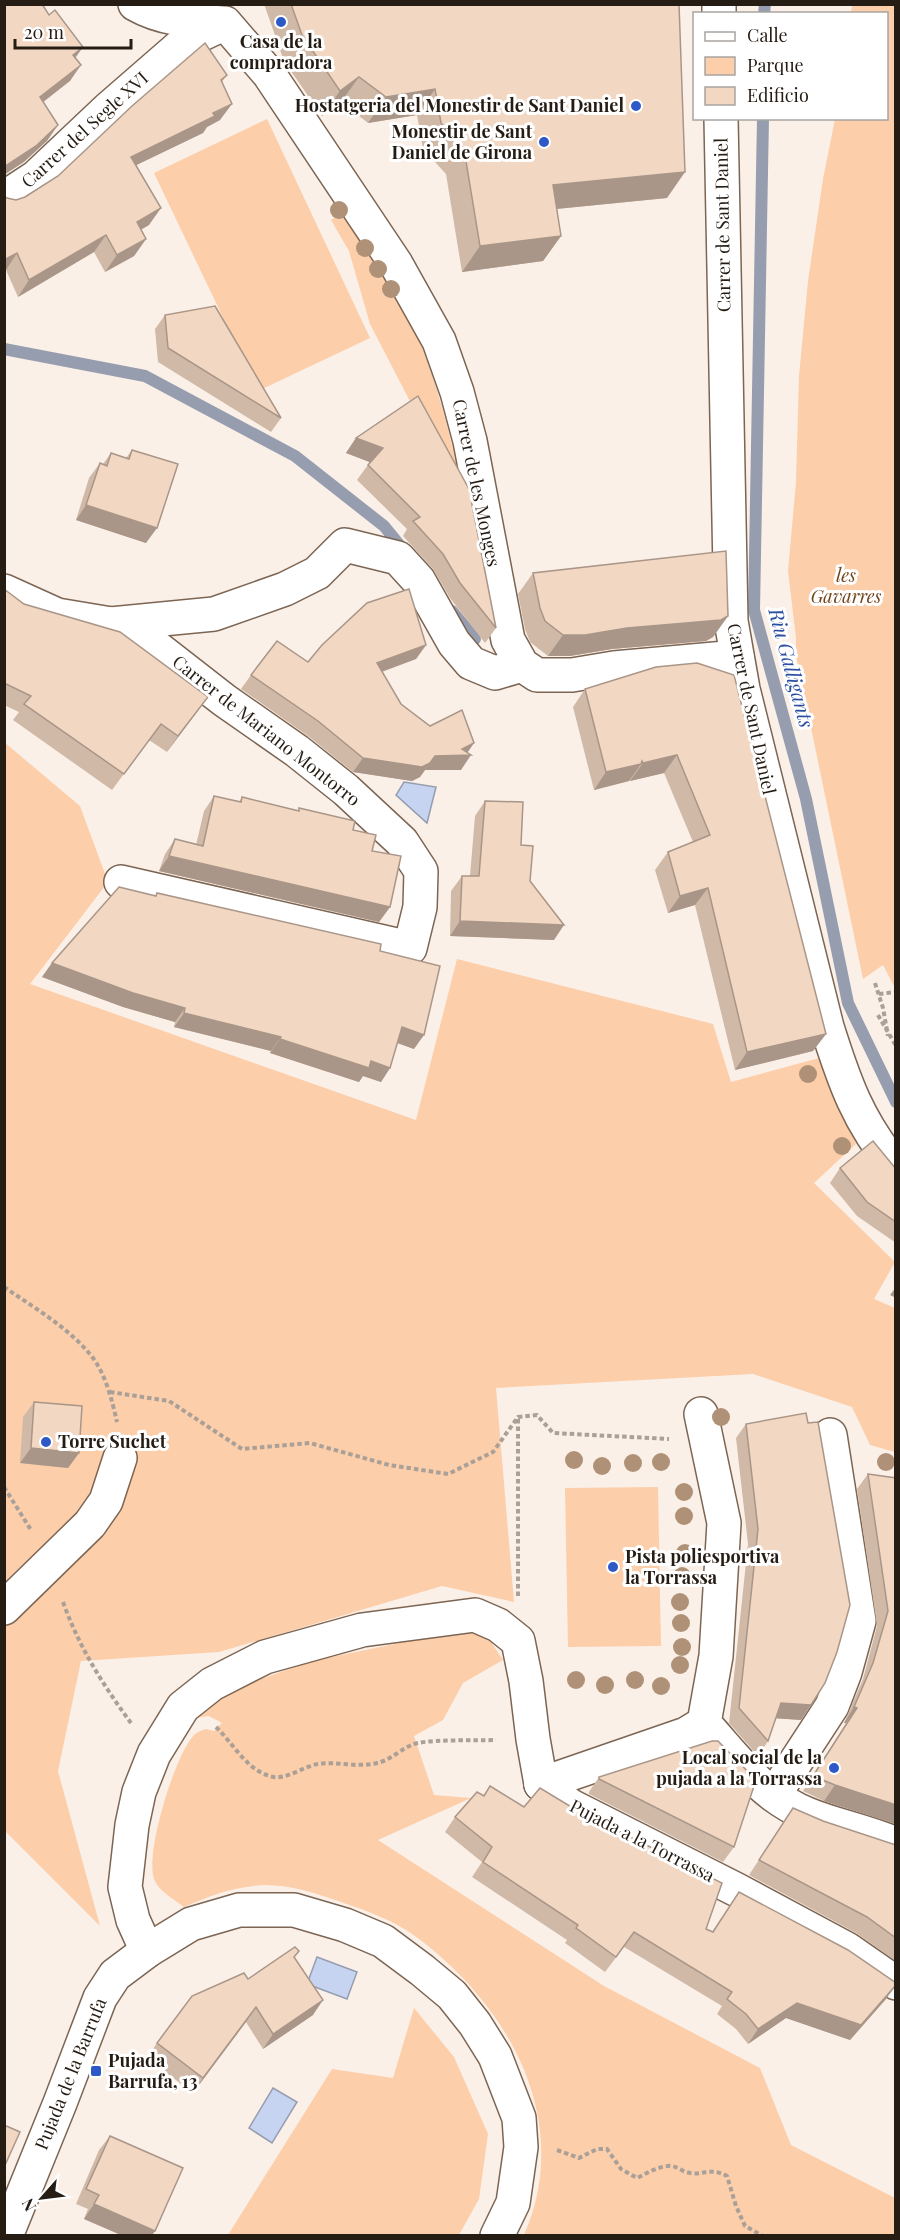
<svg xmlns="http://www.w3.org/2000/svg" width="900" height="2240" font-family="'Playfair Display',serif">
<rect width="100%" height="100%" fill="#fbf0e8"/>
<!-- green -->
<g fill="#fcceaa">
<path d="M852,5H896L895,988L883,965L863,979L796,655V638L788,571L796,482L799,376L808,281L823,179L835,119L886,118V14L851,13Z"/>
<path d="M267,119L370,338L258,391L154,173Z"/>
<path d="M344,210C361,236 379,261 394,288C426,345 444,408 458,471L445,469L370,324L349,251L331,220Z"/>
<path d="M4,742L80,806L108,882L30,984L416,1120L457,959L713,1024L731,1082L823,1057L856,1144L814,1183L895,1262L874,1299L895,1308V1452L870,1445L852,1407L753,1374L496,1388L514,1602L442,1586L219,1652L81,1661L58,1771L100,1926L5,1831Z"/>
<path d="M658,1487L661,1646L568,1647L565,1488Z"/>
<path d="M473,1628L487,1636L503,1660L463,1683L443,1720L414,1736L434,1795L471,1798L378,1840L604,1986L760,2068L791,2145L895,2198V2235H524C574,2121 509,2005 415,1936C393,1920 367,1911 341,1902C318,1894 291,1885 266,1885C236,1886 211,1895 184,1907C174,1899 158,1891 154,1879C145,1852 175,1755 194,1735C197,1732 202,1730 206,1729L214,1731L222,1723L209,1716L194,1718L214,1700L236,1688L312,1661Z"/>
<path d="M414,2008L454,2057L488,2134L479,2199L459,2235H228L332,2069L393,2078Z"/>
</g>
<!-- water -->
<g fill="#c6d4f1" stroke="#969daf" stroke-width="1.5">
<path d="M404,782L436,787L427,823L396,795Z"/>
<path d="M317,1957L357,1972L347,1999L307,1984Z"/>
<path d="M273,2088L297,2102L272,2143L249,2128Z"/>
</g>
<g fill="none" stroke-linecap="round" stroke-linejoin="round">
<!-- stream -->
<g stroke="#969daf" stroke-width="12">
<path d="M764,14L765,4"/>
<path d="M763,118L754,610L806,799L848,1003L896,1102"/>
<path d="M4,349L145,376L295,456L384,526L406,553"/>
<path d="M452,611L475,639"/>
</g>
<!-- street casing -->
<g stroke="#7c6553" stroke-width="36">
<g id="street">
<path d="M135,4C163,20 193,21 225,23L269,74L396,264L439,341L457,392L470,441L508,640L522,665L537,675H572L614,668L737,657"/>
<path d="M719,14V4"/>
<path d="M721,118L731,621L743,689L827,1027C844,1081 858,1122 896,1167"/>
<path d="M4,198L36,177L108,109L185,42L223,24"/>
<path d="M4,591L57,615L111,624L214,614L285,589L317,573L345,545L398,558L419,581L454,643L471,663L495,673L522,665"/>
<path d="M111,624L156,647L224,700L297,751L346,790L402,842L421,871L420,907L410,948L121,882"/>
<path d="M4,1608L90,1524L106,1501L120,1458"/>
<path d="M704,1723C735,1757 762,1796 807,1814C836,1826 867,1831 896,1844"/>
<path d="M541,1784L686,1734L704,1723L716,1656L724,1523L701,1414"/>
<path d="M541,1784L571,1806L737,1890L847,1949L896,1983"/>
<path d="M774,1795L832,1706L845,1672L859,1621L830,1435"/>
<path d="M147,1951L133,1920L125,1887L132,1825L139,1792L154,1754L183,1707L212,1684L265,1657L362,1630L475,1615L498,1625L518,1641L526,1681L533,1739L541,1784"/>
<path d="M6,2236L60,2103L100,1998L115,1975L147,1951L191,1924L239,1910H294L345,1925L383,1941L422,1970L452,1995L475,2024L495,2056L519,2118L521,2147L513,2203L497,2236"/>
</g>
</g>
<!-- path -->
<g stroke="#aaa098" stroke-width="4" stroke-dasharray="4.5 3" stroke-linecap="butt">
<path d="M875,983L883,1008L888,1036"/>
<path d="M879,994L896,992"/>
<path d="M878,1015L896,1046"/>
<path d="M4,1287C33,1307 66,1326 89,1353C105,1371 112,1400 117,1422"/>
<path d="M110,1392L169,1401L242,1449L310,1443L389,1465L448,1474L493,1452L518,1417L537,1415L553,1433L669,1439"/>
<path d="M4,1487L31,1530"/>
<path d="M518,1596V1417"/>
<path d="M63,1602C79,1647 103,1685 131,1723"/>
<path d="M216,1727C234,1744 247,1772 274,1777C288,1779 304,1766 318,1764C337,1761 358,1768 377,1763C392,1760 405,1745 418,1743C439,1739 473,1741 496,1740"/>
<path d="M557,2150L579,2158L597,2149H607L621,2169L637,2178C647,2173 657,2167 668,2166C675,2165 680,2170 686,2172C703,2177 708,2166 727,2176L736,2206L745,2226L763,2236"/>
</g>
<!-- street -->
<use href="#street" stroke="#fff" stroke-width="33"/>
</g>
<!-- trees -->
<g fill="#af9177">
<circle cx="339" cy="210" r="9"/>
<circle cx="365" cy="248" r="9"/>
<circle cx="378" cy="269" r="9"/>
<circle cx="391" cy="289" r="9"/>
<circle cx="808" cy="1074" r="9"/>
<circle cx="842" cy="1146" r="9"/>
<circle cx="721" cy="1417" r="9"/>
<circle cx="574" cy="1460" r="9"/>
<circle cx="661" cy="1462" r="9"/>
<circle cx="886" cy="1462" r="9"/>
<circle cx="633" cy="1463" r="9"/>
<circle cx="602" cy="1466" r="9"/>
<circle cx="684" cy="1492" r="9"/>
<circle cx="684" cy="1516" r="9"/>
<circle cx="685" cy="1553" r="9"/>
<circle cx="682" cy="1576" r="9"/>
<circle cx="680" cy="1602" r="9"/>
<circle cx="681" cy="1623" r="9"/>
<circle cx="682" cy="1647" r="9"/>
<circle cx="680" cy="1665" r="9"/>
<circle cx="576" cy="1680" r="9"/>
<circle cx="635" cy="1680" r="9"/>
<circle cx="605" cy="1685" r="9"/>
<circle cx="661" cy="1686" r="9"/>
</g>
<!-- wall -->
<g fill="#d0b9a7">
<path d="M264,4H679L667,198L557,209L561,236L543,261L462,272L446,174L423,149L417,115L368,123L341,102L322,116L284,61Z"/>
<path d="M227,75L222,82L220,120L207,127L203,133L136,165L149,225L140,230L146,239L134,256L105,272L94,252L18,297L6,270L4,271V196L7,198L16,200L25,197Z"/>
<path d="M165,315L281,418L271,432L158,362L155,329Z"/>
<path d="M418,396L496,628L485,643L450,598L433,569L403,536L407,529L357,480L370,462L346,453L356,438Z"/>
<path d="M132,450L146,543L76,520L89,478L100,463L103,464L111,453L126,458Z"/>
<path d="M533,573L728,616L713,637L706,641L612,649L570,656H548L530,642L525,629L518,594Z"/>
<path d="M4,589L24,604L208,697L167,752L149,740L112,790L13,720L19,712L4,705Z"/>
<path d="M426,645L416,659L382,672L401,704L430,726L474,743L467,753L461,770H425L420,777L412,781L353,772L308,736L241,689L251,675L308,662Z"/>
<path d="M656,667L826,1034L813,1051L735,1070L695,905L668,913L655,870L668,852L693,842L664,773L630,781V780L629,781L594,790L573,707L585,689Z"/>
<path d="M214,796L239,802L242,797L298,811L299,808L353,830L372,851L390,907L379,922L159,871L165,854L175,839L196,845L204,811Z"/>
<path d="M485,801L521,845L530,881L554,940L450,936L451,891L462,876H470L475,816Z"/>
<path d="M157,893L380,951L414,1049L397,1043L390,1068L381,1082L363,1076L359,1082L270,1053L271,1051L174,1027L175,1022L123,1007L42,977L52,963L155,896Z"/>
<path d="M891,1164L896,1169V1243L857,1216L830,1183L840,1168Z"/>
<path d="M34,1402L79,1453L68,1468L20,1463L23,1417Z"/>
<path d="M746,1424L811,1705L801,1720L776,1718L768,1741L758,1756L729,1723L748,1544L736,1438Z"/>
<path d="M868,1474L896,1478V1824L824,1801L803,1791L846,1723H844L863,1679L877,1626L857,1489Z"/>
<path d="M599,1777L734,1847L723,1862L589,1794V1792Z"/>
<path d="M793,1808L823,1821L896,1845V1961L856,1933L749,1875Z"/>
<path d="M455,1817L712,1932L739,1892L886,1999L850,2040L786,2018L748,2044L736,2029L717,2014L722,2006L624,1947L605,1972L565,1943L567,1940L472,1877L482,1862L445,1832Z"/>
<path d="M294,1957L313,2015L263,2049L246,2022L193,2093L147,2058L157,2043L248,1979Z"/>
<path d="M110,2136L155,2231L152,2235H121L84,2219L88,2209L76,2204L99,2150Z"/>
</g>
<!-- shaded-wall -->
<g fill="#a99688">
<path d="M83,47L71,64L73,55Z"/>
<path d="M81,65L70,81L28,114L40,97Z"/>
<path d="M359,77L341,102L322,116L340,91Z"/>
<path d="M435,89L417,115L368,123L386,97Z"/>
<path d="M232,104L220,120L207,127L203,133L120,173L131,157Z"/>
<path d="M58,125L47,141L24,162L4,175V167Z"/>
<path d="M685,172L667,198L535,211L553,185Z"/>
<path d="M161,208L149,225L125,239L137,222Z"/>
<path d="M106,235L94,252L18,297L29,280Z"/>
<path d="M561,236L543,261L462,272L480,246Z"/>
<path d="M146,239L134,256L105,272L117,255Z"/>
<path d="M17,253L6,270L4,271V260Z"/>
<path d="M356,438L383,448L372,463L346,453Z"/>
<path d="M86,505L157,528L146,543L76,520Z"/>
<path d="M728,616L713,637L706,641L612,649L570,656H548L563,635Z"/>
<path d="M426,645L416,659L367,677L377,663Z"/>
<path d="M208,697L196,713L167,752L178,736Z"/>
<path d="M474,743L465,756L471,755L461,770H425L435,756L462,749Z"/>
<path d="M677,755L664,773L630,781L643,763Z"/>
<path d="M363,758L430,763L420,777L412,781L353,772Z"/>
<path d="M641,764L629,781L594,790L606,772Z"/>
<path d="M169,856L390,907L379,922L159,871Z"/>
<path d="M708,888L695,905L668,913L680,896Z"/>
<path d="M460,921L564,925L554,940L450,936Z"/>
<path d="M52,963L185,1008L175,1022L123,1007L42,977Z"/>
<path d="M184,1013L281,1037L271,1051L174,1027Z"/>
<path d="M402,1027L424,1035L414,1049L392,1041Z"/>
<path d="M826,1034L813,1051L735,1070L747,1052Z"/>
<path d="M280,1039L371,1061L390,1068L381,1082L363,1076L359,1082L270,1053Z"/>
<path d="M896,1287V1298L890,1295Z"/>
<path d="M31,1448L79,1453L68,1468L20,1463Z"/>
<path d="M781,1703L811,1705L801,1720L771,1718Z"/>
<path d="M854,1707L857,1708L846,1723H844Z"/>
<path d="M835,1785L896,1805V1824L824,1801Z"/>
<path d="M896,1985L886,1999L850,2040L786,2018L748,2044L758,2029L797,2003Z"/>
<path d="M323,2000L313,2015L263,2049L273,2034Z"/>
<path d="M256,2007L246,2022L193,2093L203,2078Z"/>
<path d="M94,2204L155,2231L152,2235H121L84,2219Z"/>
</g>
<!-- building -->
<g fill="#f2d7c2" stroke="#a99688" stroke-width="1.5">
<path d="M4,4H42L49,15L55,10L83,47L73,55L81,65L40,97L58,125L36,146L4,167Z"/>
<path d="M291,4H679L685,172L553,185L561,236L480,246L464,149L441,123L435,89L386,97L359,77L340,91L302,35Z"/>
<path d="M205,43L227,75L221,80L232,104L213,113L215,116L131,157L161,208L137,222L146,239L117,255L106,235L29,280L17,253L4,260V196L7,198L16,200L25,197L58,176L132,106Z"/>
<path d="M215,306L281,418L168,348L165,315Z"/>
<path d="M418,396L469,489L496,628L460,583L443,554L413,521L420,517L368,465L383,448L356,438Z"/>
<path d="M132,450L178,464L157,528L86,505L100,463L107,466L111,453L129,459Z"/>
<path d="M726,551L728,616L721,620L627,628L585,635H563L545,621L540,608L533,573Z"/>
<path d="M4,589L24,604L120,632L208,697L178,736L161,724L124,774L24,704L31,696L4,683Z"/>
<path d="M409,589L426,645L377,663L401,704L430,726L462,710L474,743L462,749L471,755L435,756L430,763L422,767L363,758L318,721L251,675L277,641L308,662L322,645L367,603Z"/>
<path d="M697,663L734,675L826,1034L747,1052L708,888L680,896L668,852L710,835L677,755L643,763L642,761L641,764L606,772L585,689L656,667Z"/>
<path d="M214,796L241,802L242,797L299,811V808L355,821L353,830L376,835L372,851L401,856L390,907L169,856L175,839L203,846Z"/>
<path d="M485,801L523,802L521,845L533,846L530,881L564,925L460,921L462,876H479Z"/>
<path d="M119,887L156,896L157,893L381,944L380,951L440,966L424,1035L402,1027L390,1068L371,1061L369,1068L280,1039L281,1037L184,1013L185,1008L133,993L52,963Z"/>
<path d="M873,1141L896,1169V1222L867,1202L840,1168Z"/>
<path d="M34,1402L82,1406L79,1453L31,1448Z"/>
<path d="M806,1413L808,1423L818,1422L850,1605L837,1652L825,1683L811,1705L781,1703L768,1741L739,1708L758,1529L746,1424Z"/>
<path d="M868,1474L896,1478V1805L835,1785L813,1776L857,1708L854,1707L873,1663L888,1611Z"/>
<path d="M712,1741H718L756,1780L734,1847L599,1779V1777Z"/>
<path d="M490,1786L524,1807L540,1788L573,1808L722,1883L706,1929L713,1932L739,1892L848,1950L896,1983V1985L861,2025L797,2003L758,2029L746,2014L727,1999L732,1992L634,1932L616,1957L576,1928L578,1925L483,1862L492,1847L455,1817L477,1792L484,1796Z"/>
<path d="M793,1808L823,1821L896,1845V1938L867,1917L759,1860Z"/>
<path d="M295,1947L299,1951L294,1957L323,2000L273,2034L256,2007L203,2078L157,2043L192,1996L244,1973L248,1979Z"/>
<path d="M4,2125L20,2132L6,2163L4,2162Z"/>
<path d="M110,2136L183,2168L155,2231L94,2204L99,2195L86,2189Z"/>
</g>
<!-- markers -->
<g fill="#2c59c7" stroke="#fff" stroke-width="2">
<circle cx="281" cy="22" r="6"/>
<circle cx="636" cy="106" r="6"/>
<circle cx="544" cy="142" r="6"/>
<circle cx="46" cy="1442" r="6"/>
<circle cx="613" cy="1567" r="6"/>
<circle cx="834" cy="1768" r="6"/>
<rect x="90" y="2065" width="12" height="12" rx="3"/>
</g>
<g text-anchor="middle" stroke-width="6" stroke-linejoin="round" paint-order="stroke">
<!-- poi labels -->
<g font-size="18" font-weight="bold" fill="#251c14" stroke="#fff" text-anchor="end">
<text x="281" y="48" text-anchor="middle">Casa de la<tspan x="281" dy="21">compradora</tspan></text>
<text x="624" y="112">Hostatgeria del Monestir de Sant Daniel</text>
<text x="532" y="138">Monestir de Sant<tspan x="532" dy="21">Daniel de Girona</tspan></text>
<text x="58" y="1448" text-anchor="start">Torre Suchet</text>
<text x="625" y="1563" text-anchor="start">Pista poliesportiva<tspan x="625" dy="21">la Torrassa</tspan></text>
<text x="822" y="1764">Local social de la<tspan x="822" dy="21">pujada a la Torrassa</tspan></text>
<text x="108" y="2067" text-anchor="start">Pujada<tspan x="108" dy="21">Barrufa, 13</tspan></text>
</g>
<!-- street labels -->
<g font-size="18" fill="#251c14" stroke="#fff">
<text transform="translate(85 130) rotate(-42)" y="6">Carrer del Segle XVI</text>
<text transform="translate(723 225) rotate(-91)" y="6">Carrer de Sant Daniel</text>
<text transform="translate(476 483) rotate(78)" y="6">Carrer de les Monges</text>
<text transform="translate(751 709) rotate(78)" y="6">Carrer de Sant Daniel</text>
<text transform="translate(266 731) rotate(38)" y="6">Carrer de Mariano Montorro</text>
<text transform="translate(642 1841) rotate(27)" y="6">Pujada a la Torrassa</text>
<text transform="translate(71 2074) rotate(-68)" y="6">Pujada de la Barrufa</text>
</g>
<!-- park labels -->
<g font-size="18" font-style="italic" fill="#71441a" stroke="#fff">
<text x="846" y="582">les<tspan x="846" dy="21">Gavarres</tspan></text>
</g>
<!-- water labels -->
<g font-size="20" font-style="italic" fill="#2c4fa0" stroke="#fff">
<text transform="translate(791 668) rotate(75)" y="7">Riu Galligants</text>
</g>
</g>
<!-- border -->
<rect width="900" height="2240" fill="none" stroke="#251c14" stroke-width="12"/>
<!-- legend -->
<rect x="693" y="12" width="195" height="108" fill="#ffffff" stroke="#a8a4a1" stroke-width="1.5"/>
<rect x="705" y="32" width="30" height="9" fill="#ffffff" stroke="#a8a4a1" stroke-width="1.5"/>
<text x="747" y="42" font-size="18" fill="#251c14">Calle</text>
<rect x="705" y="57" width="30" height="18" fill="#fcceaa" stroke="#a8a4a1" stroke-width="1.5"/>
<text x="747" y="72" font-size="18" fill="#251c14">Parque</text>
<rect x="705" y="87" width="30" height="18" fill="#f2d7c2" stroke="#a8a4a1" stroke-width="1.5"/>
<text x="747" y="102" font-size="18" fill="#251c14">Edificio</text>
<!-- north arrow -->
<g transform="translate(42 2198) rotate(242)" stroke="#ffffff" stroke-width="4.5" paint-order="stroke">
<path d="M0-4.5L10 22L0 15L-10 22Z" fill="#251c14"/>
<text y="-9" font-size="16" font-weight="bold" text-anchor="middle" fill="#251c14">N</text>
</g>
<!-- scale -->
<path d="M15 39v9h116v-9" fill="none" stroke="#251c14" stroke-width="3"/>
<text x="24" y="39" font-size="18" fill="#251c14" stroke="#ffffff" stroke-width="4.5" paint-order="stroke">20 m</text>
</svg>
